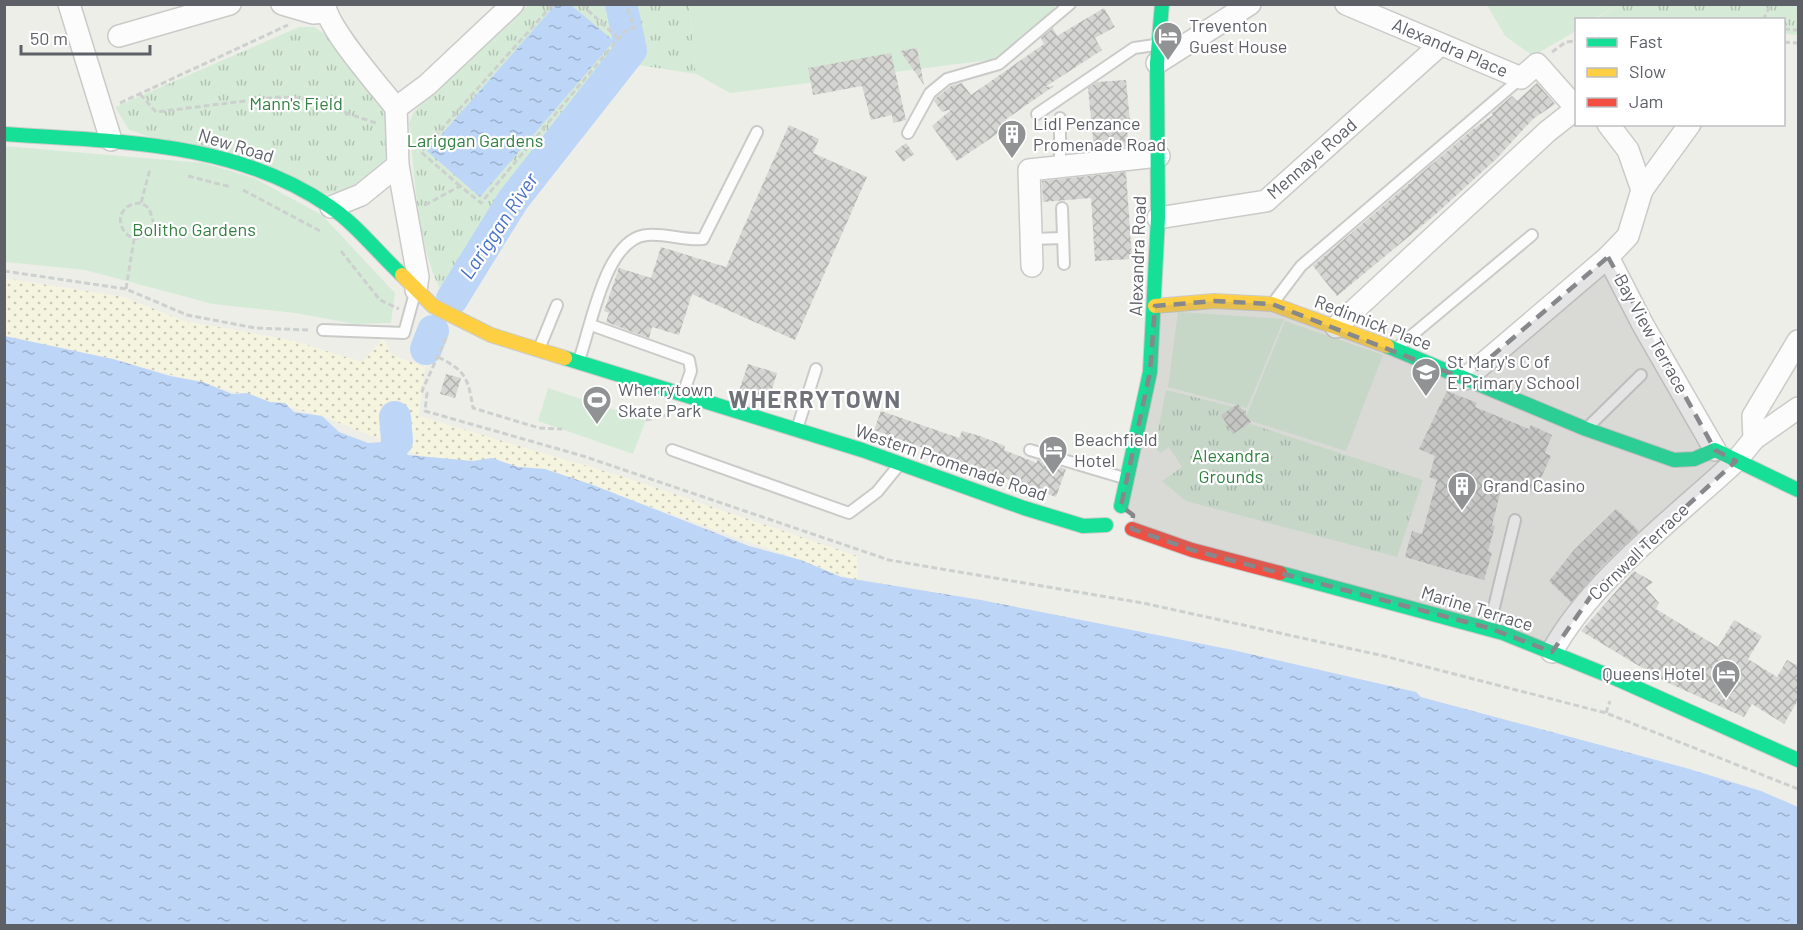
<svg xmlns="http://www.w3.org/2000/svg" width="1803" height="930" font-family="Barlow,sans-serif">
<defs>
<pattern id="grass-tufts" width="24" height="20" patternUnits="userSpaceOnUse" patternTransform="scale(1.5)"><rect width="24" height="20" fill="#d6ebd7"/><path d="M3 7l-1-3M5 7V3M7 7l1-3M15 17l-1-3M17 17v-4M19 17l1-3" fill="none" stroke="#b1c2b2"/></pattern>
<pattern id="sand-dots" width="8" height="8" patternUnits="userSpaceOnUse" patternTransform="scale(1.5)"><rect width="8" height="8" fill="#f5f4df"/><path d="M2 2h.1M6 6h.1" fill="none" stroke="#cac9b9" stroke-width="1.8" stroke-linecap="round"/></pattern>
<pattern id="water-ripples" width="26" height="14" patternUnits="userSpaceOnUse" patternTransform="scale(1.5)"><rect width="26" height="14" fill="#bdd6f8"/><path d="M2 4q2-2 4 0t4 0M15 11q2-2 4 0t4 0" fill="none" stroke="#9db1cd"/></pattern>
<pattern id="building-cross-hatch" width="8" height="8" patternUnits="userSpaceOnUse" patternTransform="scale(1.5)"><rect width="8" height="8" fill="#d5d5d2"/><path d="M0 0l8 8M0 8l8-8" fill="none" stroke="#b0b0ae"/></pattern>
</defs>
<rect width="100%" height="100%" fill="#eeeee9"/>
<!-- grass -->
<g fill="url(#grass-tufts)">
<path d="M528,5H689L696,74L619,62L511,197L462,270L440,289C416,240 415,177 409,123L414,111Z"/>
<path d="M1618,5H1798V35L1784,34V20H1594Z"/>
<path d="M299,27H314L335,40L391,112L388,158L355,189L326,194L129,130L115,107Z"/>
<path d="M1166,390L1246,410L1244,422L1423,480L1397,557L1186,501L1162,481L1182,467L1169,447L1160,453L1155,446Z"/>
</g>
<!-- sand -->
<path fill="url(#sand-dots)" d="M4,278L124,297L184,321L291,340L362,362L383,338L392,355L425,367L419,416L627,478L857,556L858,581L545,469L421,456L322,416L113,359L5,340Z"/>
<!-- garden -->
<g fill="#d6ebd7">
<path d="M1054,4L1056,19L1005,58L730,93L696,74L689,5Z"/>
<path d="M1487,5H1618L1594,19L1576,20V31L1533,56L1505,36Z"/>
<path d="M4,146L204,163L254,178L322,215L395,293L391,323L355,324L295,313L213,304L85,270L5,262Z"/>
<path d="M1178,312L1284,319L1247,408L1168,387Z"/>
<path d="M1285,321L1383,355L1346,451L1245,419Z"/>
<path d="M548,388L646,420L633,454L538,421Z"/>
</g>
<!-- water -->
<g fill="url(#water-ripples)">
<path d="M556,4L571,5L614,41L480,197L427,151Z"/>
<path d="M5,336L113,359L170,376L203,382L232,394L247,393L270,402L285,403L294,412L322,416L339,432L368,443L397,441L408,455L473,461L492,458L518,467L545,469L593,485L749,546L801,560L841,577L981,600L1233,650L1416,692L1421,697L1686,768L1761,791L1798,807V925H5Z"/>
</g>
<g fill="none" stroke-linecap="round" stroke-linejoin="round">
<!-- river -->
<g stroke="#bdd6f8" stroke-width="32">
<path d="M452,299L513,200L631,50L621,4"/>
<path d="M426,349L433,331"/>
<path d="M395,417L397,441"/>
</g>
</g>
<!-- building -->
<g fill="url(#building-cross-hatch)">
<path d="M1104,8L1115,27L1095,38L1102,50L1045,87L1054,86L1005,120L1009,126L957,161L932,126L952,109L942,112L934,101L936,98L951,86L962,83L971,95L1044,44L1041,38L1053,28L1057,36Z"/>
<path d="M917,48L924,85L900,51Z"/>
<path d="M891,53L906,120L893,123L892,115L871,120L862,86L813,95L808,68Z"/>
<path d="M1126,80L1130,121H1126L1129,146L1094,150L1088,88L1097,82Z"/>
<path d="M1537,83L1555,104L1533,119L1496,159L1436,214L1337,296L1313,266L1472,130L1493,115L1492,113L1512,96L1517,101Z"/>
<path d="M789,125L819,139L813,153L867,177L795,340L692,294L679,335L652,327L649,338L606,322L609,313L604,311L619,268L651,278L661,247L726,267Z"/>
<path d="M906,143L914,154L903,162L895,151Z"/>
<path d="M1126,172L1132,259L1095,261L1091,198L1043,202L1042,181Z"/>
<path d="M748,364L777,373L768,403L738,394Z"/>
<path d="M446,374L461,378L455,398L440,394Z"/>
<path d="M1447,391L1477,403L1475,407L1529,429L1531,425L1552,435L1545,453L1551,456L1541,478L1537,476L1530,493L1503,482L1492,525L1495,526L1488,551L1492,553L1484,580L1405,557L1412,531L1422,534L1437,480L1429,477L1435,456L1419,449Z"/>
<path d="M1238,404L1251,422L1233,434L1221,415Z"/>
<path d="M881,411L959,438L962,431L980,436L1005,446L1004,450L1037,463V460L1066,469L1056,497L874,430Z"/>
<path d="M1616,509L1639,531L1602,566L1571,602L1549,581L1574,550Z"/>
<path d="M1634,571L1653,582L1646,588L1659,603L1656,609L1718,647L1734,620L1762,636L1748,659L1777,677L1787,660L1798,666V700L1784,724L1752,704L1744,717L1664,681L1581,631Z"/>
</g>
<g fill="none" stroke-linecap="round" stroke-linejoin="round">
<!-- lane casing -->
<g stroke="#cacbc9" stroke-width="14">
<g id="lane">
<path d="M1037,114L1134,48L1155,45"/>
<path d="M1060,118V167"/>
<path d="M908,133L930,93L947,79L999,64L1070,4"/>
<path d="M1062,208L1064,264"/>
<path d="M1032,239L1063,238"/>
<path d="M1273,303L1301,266L1521,78"/>
<path d="M591,325L689,360L691,371L683,394"/>
<path d="M323,330L404,333L415,293"/>
<path d="M1399,346L1532,235"/>
<path d="M539,349L557,305"/>
<path d="M579,360C591,328 605,238 647,235C666,233 684,241 703,239L757,132"/>
<path d="M1589,426L1641,375"/>
<path d="M797,429L816,369"/>
<path d="M672,450L849,513L877,492L899,465"/>
<path d="M1030,450L1124,478"/>
<path d="M1489,628L1515,520"/>
</g>
</g>
<!-- street casing -->
<g stroke="#cacbc9" stroke-width="24">
<g id="street">
<path d="M69,4L111,140"/>
<path d="M282,4L313,13L326,12"/>
<path d="M325,4C326,27 380,87 396,108"/>
<path d="M1346,4L1521,78L1537,64L1576,108"/>
<path d="M119,36L230,4"/>
<path d="M1157,63L1250,4"/>
<path d="M396,108L398,165L418,277L416,290"/>
<path d="M396,108L427,85L513,4"/>
<path d="M1608,124L1628,150L1642,190L1628,236L1608,257L1643,325L1715,450"/>
<path d="M1642,190L1690,124"/>
<path d="M331,207L361,195L398,165"/>
<path d="M1158,218L1266,201L1440,45"/>
<path d="M1032,266L1029,170L1159,156"/>
<path d="M1336,327L1548,131L1576,109"/>
<path d="M1465,379L1608,257"/>
<path d="M1754,439L1753,416L1798,341"/>
<path d="M1552,652C1591,580 1676,517 1736,461L1754,439L1798,408"/>
</g>
</g>
<!-- fast casing -->
<g stroke="#cbcbca" stroke-width="16">
<g id="fast">
<path d="M4,134C115,142 233,140 329,206C356,224 378,253 402,275"/>
<path d="M1387,346L1586,429L1674,460L1694,459L1715,450L1798,490"/>
<path d="M565,358L862,450L1024,508L1083,526L1106,525"/>
<path d="M1121,506L1150,372L1158,218L1157,63L1162,4"/>
<path d="M1280,573L1503,633L1617,679L1798,760"/>
</g>
</g>
<!-- slow casing -->
<g stroke="#cbcbca" stroke-width="16">
<g id="slow">
<path d="M402,275L433,306L491,335L565,358"/>
<path d="M1155,306L1214,301L1272,304L1387,346"/>
</g>
</g>
<!-- jam casing -->
<g stroke="#cbcbca" stroke-width="16">
<path id="jam" d="M1132,529L1192,550L1280,573"/>
</g>
<!-- path -->
<g stroke="#ccd0ce" stroke-width="3" stroke-dasharray="6 3" stroke-linecap="butt">
<path d="M581,4L618,38"/>
<path d="M1763,20L1771,4"/>
<path d="M1784,29L1798,30"/>
<path d="M1784,42L1798,43"/>
<path d="M1552,52L1566,42L1576,41"/>
<path d="M140,94L156,112L277,97L301,98L379,124"/>
<path d="M120,103L288,25"/>
<path d="M188,176L231,187"/>
<path d="M460,186L421,152L553,4"/>
<path d="M243,190L322,232"/>
<path d="M141,203C117,203 113,229 134,239L149,234L154,224L149,208L141,203L150,169"/>
<path d="M425,205L460,186L481,203L624,32L634,28L626,4"/>
<path d="M341,251L380,300L399,309"/>
<path d="M4,271L126,289L187,315L255,328L309,330"/>
<path d="M126,289L134,239"/>
<path d="M446,338L422,391L427,393L425,411L583,456L889,560L1143,603L1384,656L1606,713L1798,789"/>
<path d="M438,357C466,371 468,378 473,408L539,428L562,429"/>
<path d="M646,420L668,415"/>
<path d="M1606,713L1610,701"/>
</g>
<!-- lane -->
<use href="#lane" stroke="#fcfcfc" stroke-width="10"/>
<!-- street -->
<use href="#street" stroke="#fcfcfc" stroke-width="21"/>
<!-- fast -->
<use href="#fast" stroke="#16e098" stroke-width="14"/>
<!-- slow -->
<use href="#slow" stroke="#ffcf43" stroke-width="14"/>
<!-- jam -->
<use href="#jam" stroke="#f24e42" stroke-width="14"/>
</g>
<!-- marked area -->
<path fill="#86888b" fill-opacity="0.2" stroke="#86888b" stroke-width="4.5" stroke-dasharray="12 8" stroke-linejoin="round" d="M1608,257L1715,450L1736,461L1596,589L1552,652L1489,628L1192,550L1132,529L1133,515L1121,506L1150,372L1155,306L1214,301L1272,304L1465,379Z"/>
<!-- icons -->
<defs>
<g id="hotel-pin" transform="scale(1.5)"><path d="M0 17L-7.5 6A9.5 9.5 0 1 1 7.5 6Z" fill="#909294" stroke="#fff"/><path d="M-6-4.5h1.5V1H6V5H4.5V3h-9V5H-6ZM-4 0a1.8 1.8 0 1 1 3.6 0ZM.5 0V-2.5h3Q6-2.5 6 0Z" fill="#fff"/></g>
<g id="building-pin" transform="scale(1.5)"><path d="M0 17L-7.5 6A9.5 9.5 0 1 1 7.5 6Z" fill="#909294" stroke="#fff"/><path d="M-4-6H4V6H1V3H-1V6H-4ZM-2.5-4.3h1.7v1.8h-1.7ZM.8-4.3h1.7v1.8H.8ZM-2.5-1h1.7V.8h-1.7ZM.8-1h1.7V.8H.8Z" fill="#fff"/></g>
<g id="school-pin" transform="scale(1.5)"><path d="M0 17L-7.5 6A9.5 9.5 0 1 1 7.5 6Z" fill="#909294" stroke="#fff"/><path d="M0-5L7-2L0 1L-7-2ZM-4 1L0 2.5L4 1V4Q0 6-4 4Z" fill="#fff"/></g>
<g id="stadium-pin" transform="scale(1.5)"><path d="M0 17L-7.5 6A9.5 9.5 0 1 1 7.5 6Z" fill="#909294" stroke="#fff"/><path d="M0-5a6.5 5 0 1 0 0 10a6.5 5 0 1 0 0-10ZM-3.5-1.8h7v3.6h-7Z" fill="#fff"/></g>
</defs>
<g fill-rule="evenodd">
<use href="#hotel-pin" x="1168" y="36"/>
<use href="#building-pin" x="1012" y="134"/>
<use href="#school-pin" x="1426" y="372"/>
<use href="#stadium-pin" x="597" y="400"/>
<use href="#hotel-pin" x="1053" y="450"/>
<use href="#building-pin" x="1462" y="486"/>
<use href="#hotel-pin" x="1726" y="674"/>
</g>
<g text-anchor="middle" stroke-width="4.5" stroke-linejoin="round" paint-order="stroke">
<!-- poi labels -->
<g font-size="18" fill="#5e6067" stroke="#fff" text-anchor="start">
<text x="1189" y="32">Treventon<tspan x="1189" dy="21">Guest House</tspan></text>
<text x="1033" y="130">Lidl Penzance<tspan x="1033" dy="21">Promenade Road</tspan></text>
<text x="1447" y="368">St Mary's C of<tspan x="1447" dy="21">E Primary School</tspan></text>
<text x="618" y="396">Wherrytown<tspan x="618" dy="21">Skate Park</tspan></text>
<text x="1074" y="446">Beachfield<tspan x="1074" dy="21">Hotel</tspan></text>
<text x="1483" y="492">Grand Casino</text>
<text x="1705" y="680" text-anchor="end">Queens Hotel</text>
</g>
<!-- street labels -->
<g font-size="18" fill="#5e6067" stroke="#fff">
<text transform="translate(1450 48) rotate(23)" y="6">Alexandra Place</text>
<text transform="translate(236 146) rotate(17)" y="6">New Road</text>
<text transform="translate(1312 159) rotate(-41)" y="6">Mennaye Road</text>
<text transform="translate(1138 256) rotate(-88)" y="6">Alexandra Road</text>
<text transform="translate(1373 323) rotate(21)" y="6">Redinnick Place</text>
<text transform="translate(1651 334) rotate(61)" y="6">Bay View Terrace</text>
<text transform="translate(951 463) rotate(19)" y="6">Western Promenade Road</text>
<text transform="translate(1639 552) rotate(-44)" y="6">Cornwall Terrace</text>
<text transform="translate(1477 609) rotate(17)" y="6">Marine Terrace</text>
</g>
<!-- park labels -->
<g font-size="18" fill="#338142" stroke="#fff">
<text x="296" y="110">Mann's Field</text>
<text x="475" y="147">Lariggan Gardens</text>
<text x="194" y="236">Bolitho Gardens</text>
<text x="1231" y="462">Alexandra<tspan x="1231" dy="21">Grounds</tspan></text>
</g>
<!-- water labels -->
<g font-size="20" font-style="italic" fill="#4871c5" stroke="#fff">
<text transform="translate(499 226) rotate(-56)" y="7">Lariggan River</text>
</g>
<!-- district labels -->
<g font-size="24" font-weight="bold" letter-spacing="1.5" fill="#6f7279" stroke="#fff">
<text x="815" y="408">WHERRYTOWN</text>
</g>
</g>
<!-- border -->
<rect width="1803" height="930" fill="none" stroke="#5e6067" stroke-width="12"/>
<!-- legend -->
<rect x="1575" y="18" width="210" height="108" fill="#ffffff" stroke="#bfbfc2" stroke-width="1.5"/>
<rect x="1587" y="38" width="30" height="9" fill="#16e098" stroke="#bfbfc2" stroke-width="1.5"/>
<text x="1629" y="48" font-size="18" fill="#5e6067">Fast</text>
<rect x="1587" y="68" width="30" height="9" fill="#ffcf43" stroke="#bfbfc2" stroke-width="1.5"/>
<text x="1629" y="78" font-size="18" fill="#5e6067">Slow</text>
<rect x="1587" y="98" width="30" height="9" fill="#f24e42" stroke="#bfbfc2" stroke-width="1.5"/>
<text x="1629" y="108" font-size="18" fill="#5e6067">Jam</text>
<!-- scale -->
<path d="M21 45v9h129v-9" fill="none" stroke="#5e6067" stroke-width="3"/>
<text x="30" y="45" font-size="18" fill="#5e6067" stroke="#ffffff" stroke-width="4.5" paint-order="stroke">50 m</text>
</svg>
